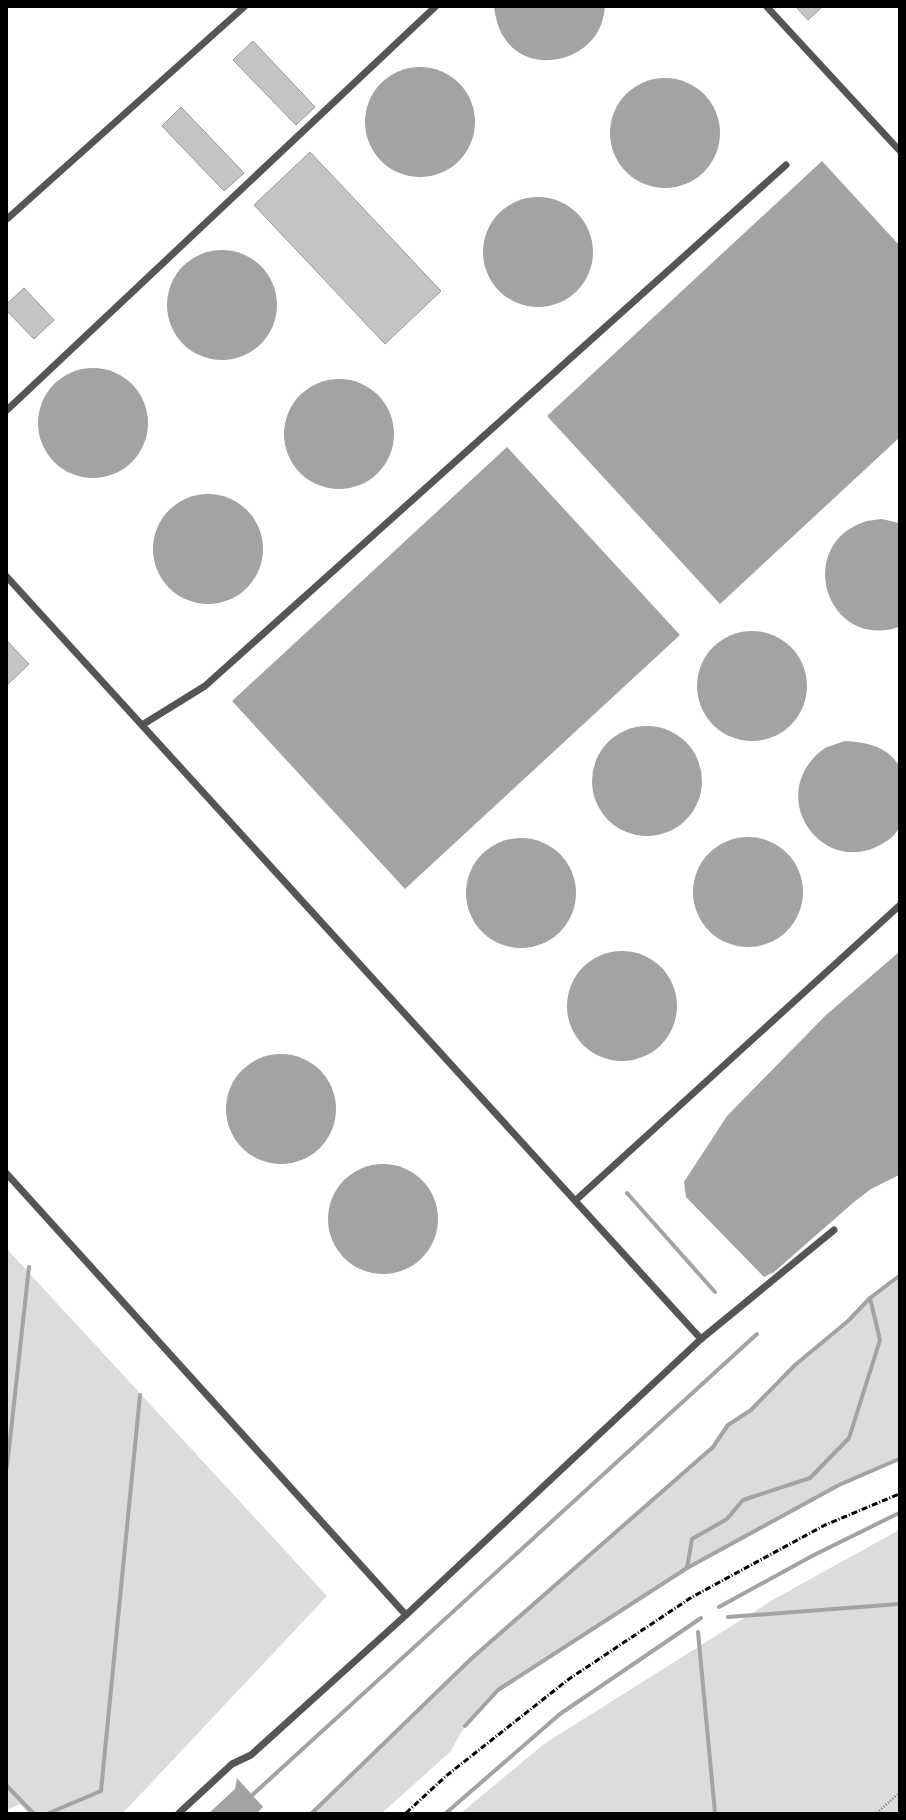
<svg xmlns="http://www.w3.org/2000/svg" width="906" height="1820" font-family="Commissioner,sans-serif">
<rect width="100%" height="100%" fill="#fff"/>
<!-- green -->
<g fill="#dcdcdc">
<path d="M7,1249L327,1596L123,1813H28L20,1804L7,1810Z"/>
<path d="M899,1276V1459L839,1485L687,1568L498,1690L465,1726L450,1752L382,1813H312L472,1658L713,1447L728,1425L751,1410L795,1365L848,1322L870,1298Z"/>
<path d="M899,1530V1813H461L544,1744L776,1598Z"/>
</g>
<!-- water -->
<g fill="#a3a3a3">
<path d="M494,7H605C604,13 603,20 601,25C586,63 529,74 505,39C498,29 496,19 494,7Z"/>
<circle cx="420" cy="122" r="55"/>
<circle cx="665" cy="133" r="55"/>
<path d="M822,161L899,245V438L720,604L547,416Z"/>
<circle cx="538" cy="252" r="55"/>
<circle cx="222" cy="305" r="55"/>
<circle cx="93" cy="423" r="55"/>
<circle cx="339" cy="434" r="55"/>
<path d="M507,447L680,635L405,889L232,701Z"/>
<circle cx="208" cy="549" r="55"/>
<path d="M882,519L899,523V627C828,651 793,547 864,522C869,520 876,520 882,519Z"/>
<circle cx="752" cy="686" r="55"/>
<circle cx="647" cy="781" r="55"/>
<path d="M845,741C865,742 888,746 899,766V828C894,837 885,843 876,847C827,870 779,814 806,768C811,760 818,752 827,747C833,745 839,743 845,741Z"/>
<circle cx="748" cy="892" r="55"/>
<circle cx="521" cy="893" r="55"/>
<circle cx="622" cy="1006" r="55"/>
<path d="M899,952V1175L871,1189L854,1202L774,1272L764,1277L686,1197L684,1182L727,1116L826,1015Z"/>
<circle cx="281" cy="1109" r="55"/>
<circle cx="383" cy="1219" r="55"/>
<path d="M237,1778L263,1807L257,1813H209L235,1789Z"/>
</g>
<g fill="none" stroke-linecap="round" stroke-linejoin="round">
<!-- stream -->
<g stroke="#a3a3a3" stroke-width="4">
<path d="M627,1193L715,1292"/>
<path d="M7,1467L29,1267"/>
<path d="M687,1568L692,1539L727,1519L743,1500L810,1478L849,1438L880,1340L870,1298"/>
<path d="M719,1607L812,1556L899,1513"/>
<path d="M728,1617L899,1604"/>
<path d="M698,1632L715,1813"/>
<path d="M465,1726L498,1690L687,1568L839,1485L899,1459"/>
<path d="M7,1786L33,1813"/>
<path d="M249,1798L757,1334"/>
<path d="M49,1813L101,1791L140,1395"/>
<path d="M312,1813L472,1658L713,1447L728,1425L751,1410L795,1365L848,1321L870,1298L899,1276"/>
<path d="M446,1813L560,1714L701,1618"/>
</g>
</g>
<!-- building -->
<g fill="#c4c4c4" stroke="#999">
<path d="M796,7H822L808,20Z"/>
<path d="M253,41L315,107L296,125L233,60Z"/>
<path d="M181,107L244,173L224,191L162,126Z"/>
<path d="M310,152L441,291L385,344L254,205Z"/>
<path d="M24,288L54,320L34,339L7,311V304Z"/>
<path d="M7,641L29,664L7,685Z"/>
</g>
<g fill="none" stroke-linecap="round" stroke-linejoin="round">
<!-- path -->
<path stroke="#777" stroke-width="2.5" stroke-dasharray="1 2" stroke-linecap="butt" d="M877,1813L899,1793"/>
<!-- service -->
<g stroke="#555" stroke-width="7">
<path d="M767,7L899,150"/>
<path d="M7,219L244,7"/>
<path d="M7,410L435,7"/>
<path d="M7,577L701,1339"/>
<path d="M142,725L205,686L786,165"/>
<path d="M7,1174L406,1615"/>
<path d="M576,1200L899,906"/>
<path d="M179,1813L232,1764L251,1755L406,1615L701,1339L834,1230"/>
</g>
<!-- rail -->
<path stroke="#000" stroke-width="3" stroke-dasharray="6 2 1 2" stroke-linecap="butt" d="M406,1813L446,1776L569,1679L692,1597L825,1525L899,1494"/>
</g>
<!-- border -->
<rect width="906" height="1820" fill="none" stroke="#000000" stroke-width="16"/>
</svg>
